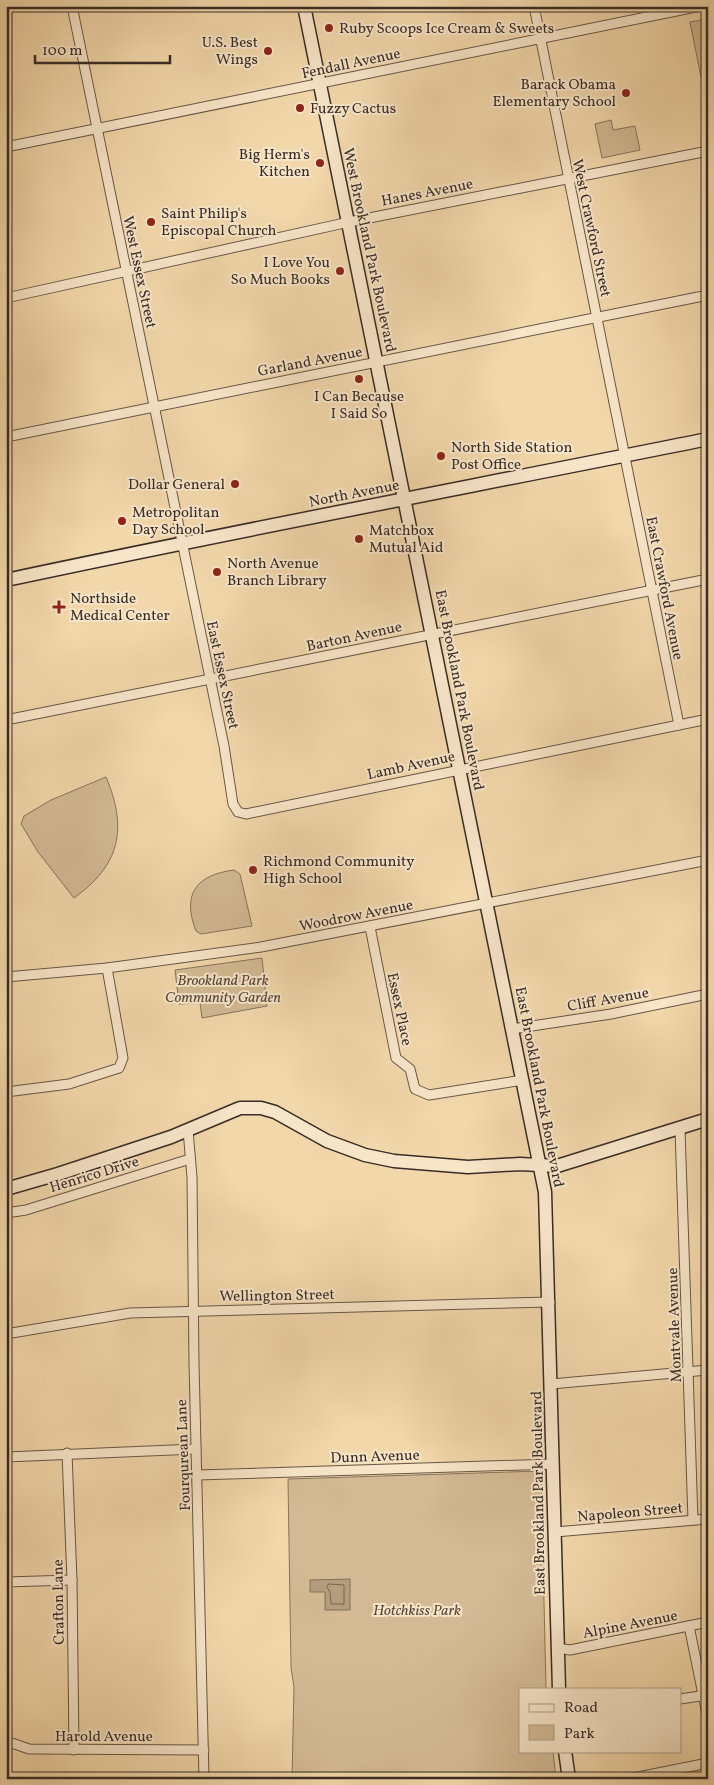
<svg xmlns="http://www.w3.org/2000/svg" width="714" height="1785" font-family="Vollkorn,serif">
<rect width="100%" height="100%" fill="#f2d7aa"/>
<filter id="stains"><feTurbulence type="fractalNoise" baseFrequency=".004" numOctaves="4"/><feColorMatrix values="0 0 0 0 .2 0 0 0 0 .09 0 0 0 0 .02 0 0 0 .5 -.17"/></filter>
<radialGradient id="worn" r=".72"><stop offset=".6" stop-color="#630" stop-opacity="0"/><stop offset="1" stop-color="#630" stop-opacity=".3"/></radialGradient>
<!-- green -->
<g fill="#d3ba94" stroke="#86735e">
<path d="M708,19V75L701,77L690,22Z"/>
<path d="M611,120L613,130L635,126L640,150L602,158L595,124Z"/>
<path d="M106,777C128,829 120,865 74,898L38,852L21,824L24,816L51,800Z"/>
<path d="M234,870L240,874L252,926L201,934L196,931C182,895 195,875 234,870Z"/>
<path d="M262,958L267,1006L202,1018L200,1003L179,1004L175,970Z"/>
<path d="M541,1471L546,1689H520V1751H553L556,1779H292L294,1687L291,1668L288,1479Z"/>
</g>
<!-- water -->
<path fill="#b39d7d" stroke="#82705b" d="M350,1579V1610H325V1592H310V1580Z"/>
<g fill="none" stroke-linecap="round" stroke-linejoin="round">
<!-- shore -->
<path stroke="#766452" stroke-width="1" d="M329,1584L344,1585V1604H331L330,1592L327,1587Z"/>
<!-- street casing -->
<g stroke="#675748" stroke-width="11">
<g id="street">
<path d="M72,6L224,746L233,804L238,812L246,814L708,719"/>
<path d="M534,6L679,725"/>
<path d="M6,147L701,6"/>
<path d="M6,298L349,222L708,151"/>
<path d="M6,437L708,295"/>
<path d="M6,720L708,579"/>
<path d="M370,927L396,1058L410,1069L415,1089L429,1095L523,1080"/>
<path d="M6,977L107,968L261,947L708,860"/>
<path d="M512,1029L611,1014L708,994"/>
<path d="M6,1092L69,1084L119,1068L123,1058L107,968"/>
<path d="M680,1129L693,1520"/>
<path d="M188,1130L192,1177L194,1363L204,1779"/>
<path d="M6,1213L26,1210L190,1159"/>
<path d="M6,1334L130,1313L550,1302"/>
<path d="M551,1384L708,1370"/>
<path d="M67,1453L72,1580L74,1750"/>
<path d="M6,1457L196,1449"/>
<path d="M197,1475L553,1464"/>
<path d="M555,1532L708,1519"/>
<path d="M6,1582L72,1580"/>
<path d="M689,1626L708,1719"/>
<path d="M557,1648L570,1650L708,1622"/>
<path d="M680,1699L707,1695"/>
<path d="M6,1741L29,1749L204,1750"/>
<path d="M628,1779L708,1763"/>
</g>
</g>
<!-- secondary casing -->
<g stroke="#392c27" stroke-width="15">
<g id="secondary">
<path d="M304,6L545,1192L559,1689"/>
<path d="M6,580C239,530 474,486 708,439"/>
<path d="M6,1189L58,1174L171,1137L240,1108H261L275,1112L327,1141L365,1155L394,1161L468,1167L520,1164L557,1166L708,1119"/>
<path d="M565,1751L569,1779"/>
</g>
</g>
<!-- street -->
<use href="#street" stroke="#f7e5c8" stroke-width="9"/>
<!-- secondary -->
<use href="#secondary" stroke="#f7e5c8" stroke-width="12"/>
</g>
<!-- markers -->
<g fill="#8f2418" stroke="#f7e5c8" stroke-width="2">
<circle cx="329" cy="28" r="5"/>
<circle cx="268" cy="51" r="5"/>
<circle cx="626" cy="93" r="5"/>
<circle cx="300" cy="108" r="5"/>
<circle cx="320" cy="163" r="5"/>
<circle cx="151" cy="222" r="5"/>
<circle cx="340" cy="271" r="5"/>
<circle cx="359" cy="379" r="5"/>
<circle cx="441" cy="456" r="5"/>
<circle cx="235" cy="484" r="5"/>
<circle cx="122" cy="521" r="5"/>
<circle cx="359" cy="539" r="5"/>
<circle cx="217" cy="572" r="5"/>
<path d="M56.5 599.5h5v5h5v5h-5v5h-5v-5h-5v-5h5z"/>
<circle cx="253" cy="870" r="5"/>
</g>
<g text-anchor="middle" stroke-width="4" stroke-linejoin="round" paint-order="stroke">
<!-- poi labels -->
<g font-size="15" fill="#392c27" stroke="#f7e5c8" text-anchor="start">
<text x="339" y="33">Ruby Scoops Ice Cream &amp; Sweets</text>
<text x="258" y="47" text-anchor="end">U.S. Best<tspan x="258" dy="17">Wings</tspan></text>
<text x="616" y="89" text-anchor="end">Barack Obama<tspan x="616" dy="17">Elementary School</tspan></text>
<text x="310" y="113">Fuzzy Cactus</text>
<text x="310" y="159" text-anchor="end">Big Herm's<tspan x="310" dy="17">Kitchen</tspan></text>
<text x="161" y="218">Saint Philip's<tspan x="161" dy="17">Episcopal Church</tspan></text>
<text x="330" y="267" text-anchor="end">I Love You<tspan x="330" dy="17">So Much Books</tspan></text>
<text x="359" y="401" text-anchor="middle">I Can Because<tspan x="359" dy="17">I Said So</tspan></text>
<text x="451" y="452">North Side Station<tspan x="451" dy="17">Post Office</tspan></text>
<text x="225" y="489" text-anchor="end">Dollar General</text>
<text x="132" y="517">Metropolitan<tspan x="132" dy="17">Day School</tspan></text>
<text x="369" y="535">Matchbox<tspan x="369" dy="17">Mutual Aid</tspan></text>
<text x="227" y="568">North Avenue<tspan x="227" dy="17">Branch Library</tspan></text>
<text x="70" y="603">Northside<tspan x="70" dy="17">Medical Center</tspan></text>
<text x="263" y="866">Richmond Community<tspan x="263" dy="17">High School</tspan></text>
</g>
<!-- street labels -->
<g font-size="15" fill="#392c27" stroke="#f7e5c8">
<text transform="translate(351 63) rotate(-12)" y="5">Fendall Avenue</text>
<text transform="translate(427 192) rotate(-11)" y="5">Hanes Avenue</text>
<text transform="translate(592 228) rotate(78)" y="5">West Crawford Street</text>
<text transform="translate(370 250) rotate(78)" y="5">West Brookland Park Boulevard</text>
<text transform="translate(140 272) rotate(78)" y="5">West Essex Street</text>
<text transform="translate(310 361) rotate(-11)" y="5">Garland Avenue</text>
<text transform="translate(354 493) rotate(-11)" y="5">North Avenue</text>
<text transform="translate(665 588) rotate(79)" y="5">East Crawford Avenue</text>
<text transform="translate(354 636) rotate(-12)" y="5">Barton Avenue</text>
<text transform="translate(223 675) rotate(78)" y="5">East Essex Street</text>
<text transform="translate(460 690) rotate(79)" y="5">East Brookland Park Boulevard</text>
<text transform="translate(411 765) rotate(-12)" y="5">Lamb Avenue</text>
<text transform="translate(356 915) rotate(-11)" y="5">Woodrow Avenue</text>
<text transform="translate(608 999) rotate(-10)" y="5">Cliff Avenue</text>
<text transform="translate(400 1009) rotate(78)" y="5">Essex Place</text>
<text transform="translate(540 1087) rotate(79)" y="5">East Brookland Park Boulevard</text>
<text transform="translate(94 1174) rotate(-17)" y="5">Henrico Drive</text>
<text transform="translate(277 1295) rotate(-1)" y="5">Wellington Street</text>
<text transform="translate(674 1325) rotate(-92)" y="5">Montvale Avenue</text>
<text transform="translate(183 1455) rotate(-92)" y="5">Fourqurean Lane</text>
<text transform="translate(375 1456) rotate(-2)" y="5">Dunn Avenue</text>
<text transform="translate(538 1493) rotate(-91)" y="5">East Brookland Park Boulevard</text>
<text transform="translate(630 1512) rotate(-5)" y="5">Napoleon Street</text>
<text transform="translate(58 1602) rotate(-91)" y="5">Crafton Lane</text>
<text transform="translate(630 1624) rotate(-11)" y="5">Alpine Avenue</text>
<text x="104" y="1741">Harold Avenue</text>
</g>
<!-- park labels -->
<g font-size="15" font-style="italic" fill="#58483d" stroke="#f7e5c8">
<text x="223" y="985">Brookland Park<tspan x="223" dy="17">Community Garden</tspan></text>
<text x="417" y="1615">Hotchkiss Park</text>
</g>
</g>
<!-- margin -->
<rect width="714" height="1785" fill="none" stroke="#f2d7aa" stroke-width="25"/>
<rect x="8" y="8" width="699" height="1770" fill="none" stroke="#392c27" stroke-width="2.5"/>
<rect x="12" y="12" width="689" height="1760" fill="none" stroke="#392c27"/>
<!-- legend -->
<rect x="519" y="1688" width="162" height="65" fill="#f7e5c8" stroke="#ab9b88"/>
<rect x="529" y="1704" width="25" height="8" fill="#f7e5c8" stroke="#ab9b88"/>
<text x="564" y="1712" font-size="15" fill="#392c27">Road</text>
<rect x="529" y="1725" width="25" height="15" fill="#d3ba94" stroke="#ab9b88"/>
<text x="564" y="1738" font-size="15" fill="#392c27">Park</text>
<!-- scale -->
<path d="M35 55v8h135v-8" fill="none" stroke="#392c27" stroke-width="2.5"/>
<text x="42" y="55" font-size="15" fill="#392c27" stroke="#f7e5c8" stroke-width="4" paint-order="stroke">100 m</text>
<rect width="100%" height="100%" filter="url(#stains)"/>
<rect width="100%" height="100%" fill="url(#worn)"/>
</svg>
